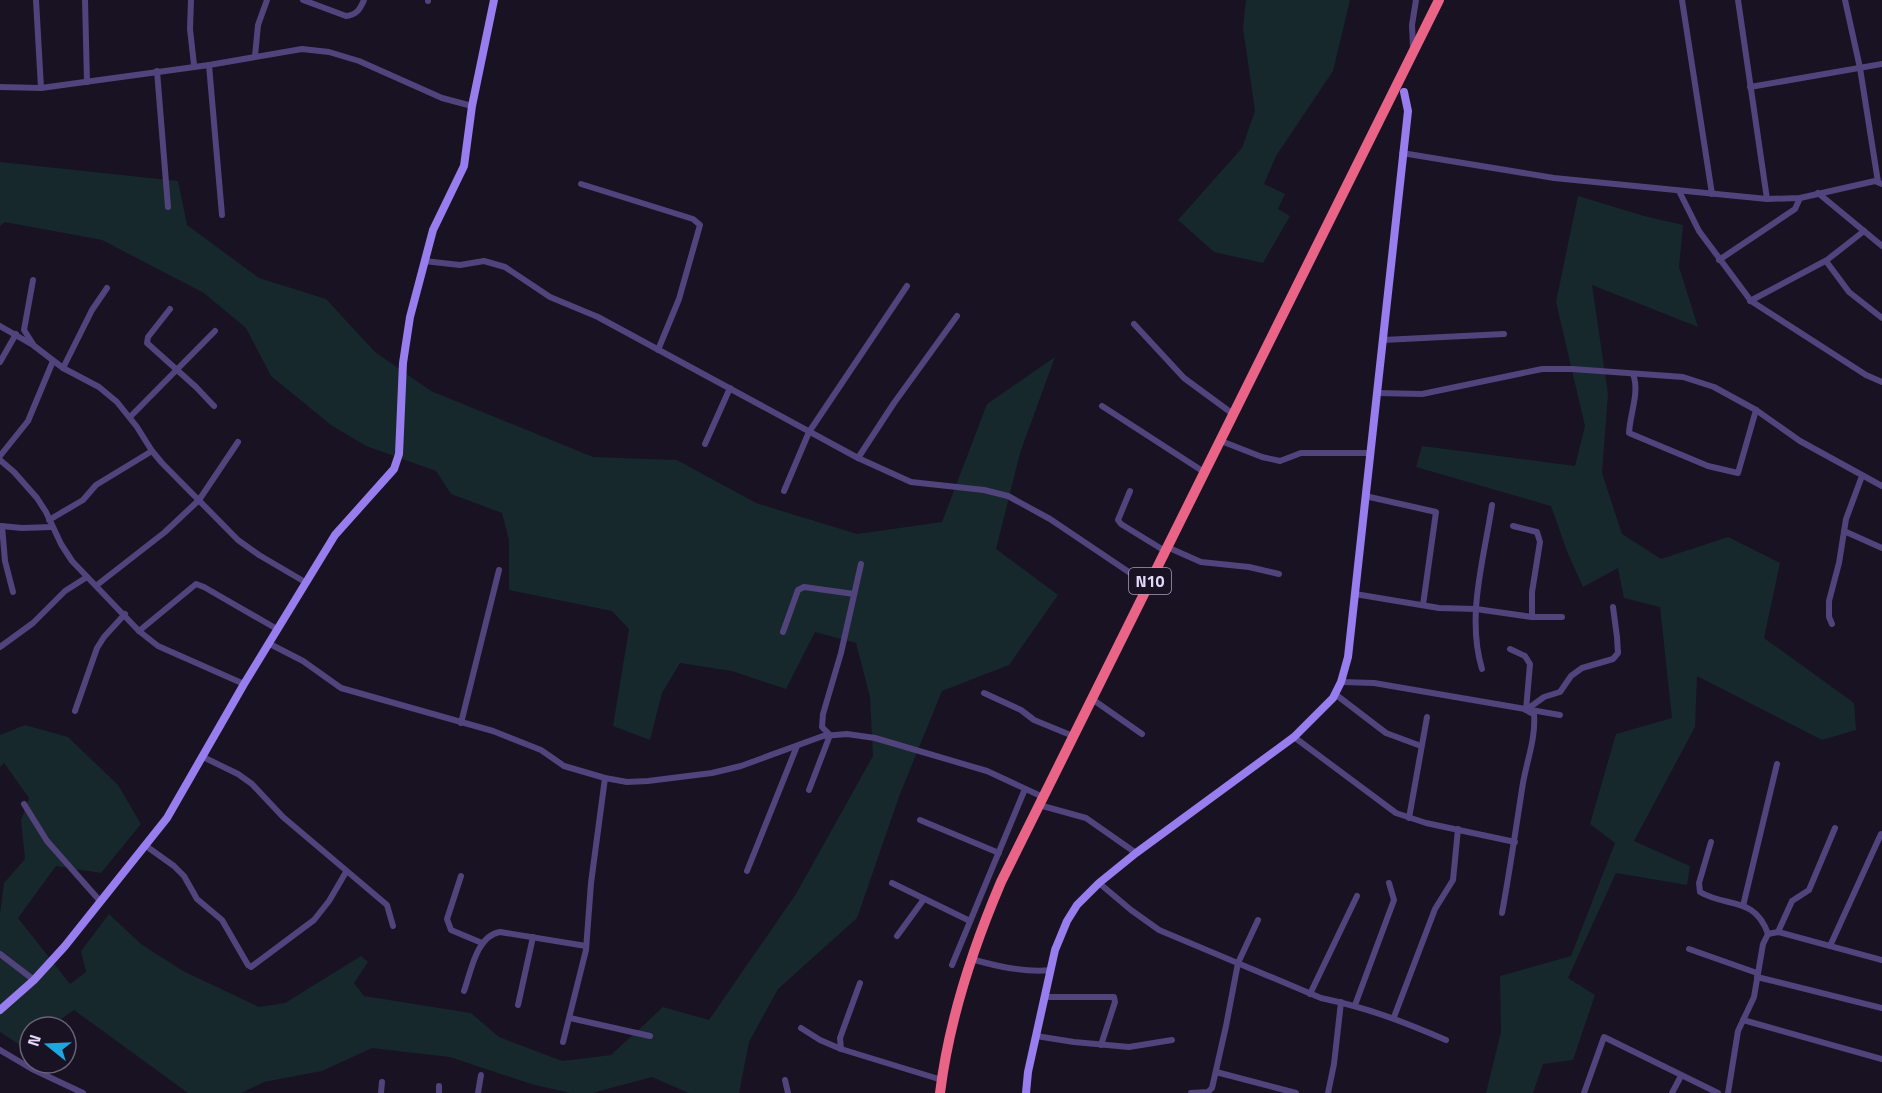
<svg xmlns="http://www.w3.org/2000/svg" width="1882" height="1093" font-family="'Titillium Web',sans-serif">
<rect width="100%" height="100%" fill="#181223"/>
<!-- green -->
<g fill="#16282c">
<path d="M1246,0H1350L1333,71L1276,156L1264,184L1285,194L1278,209L1290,216L1263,263L1214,252L1178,220L1242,148L1255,111L1243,28Z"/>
<path d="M0,162L178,181L187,225L259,278L326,299L375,352L431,391L593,457L677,460L756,503L857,534L942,522L987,404L1055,357L1020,453L996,549L1058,595L1009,665L942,691L900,794L857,918L778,989L749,1042L739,1093H689L652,1077L592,1093H570L531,1084L450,1057L372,1048L322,1071L264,1082L241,1093H188L74,1010L50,1027H30V1041L23,1047L0,1032V914L4,883L25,859L21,820L29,798L4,763L0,767V735L25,725L68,737L118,785L141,824L101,873L56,866L18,918L70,984L86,972L81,951L109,914L141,944L183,971L259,1007L285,1003L361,956L368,962L354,983L364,996L471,1013L499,1037L562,1061L611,1055L663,1007L709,1020L796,894L873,756L870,697L856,643L815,632L786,689L732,671L680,663L662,693L650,740L613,726L629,629L612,611L509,590V540L502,513L451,494L436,471L366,446L331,425L271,376L246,328L204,293L102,240L5,222L0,226Z"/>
<path d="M1578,196L1644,216L1683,225L1679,267L1698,327L1592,285L1608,394L1602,473L1622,534L1661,559L1728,537L1780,563L1764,638L1854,703L1856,730L1822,740L1697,676L1695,727L1634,841L1690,866L1687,885L1616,873L1568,978L1595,995L1573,1060L1543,1064L1533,1093H1486L1501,1032L1500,976L1571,956L1615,843L1590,824L1616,734L1672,718L1660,607L1624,598L1618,568L1583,587L1568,554L1551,506L1416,467L1422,446L1575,466L1585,426L1556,302Z"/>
</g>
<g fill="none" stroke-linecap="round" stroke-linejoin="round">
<!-- street -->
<g stroke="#51437c" stroke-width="6">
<path d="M36,0L41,88"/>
<path d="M85,0L87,82"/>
<path d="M191,0L190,29L194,65"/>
<path d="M303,0L346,16C357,15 360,9 364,0"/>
<path d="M1682,0L1712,194"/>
<path d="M1738,0L1767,199"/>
<path d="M1845,0L1860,68L1878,182"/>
<path d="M428,1V0"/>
<path d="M1413,47L1412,25L1416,0"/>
<path d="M255,56L258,25L267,0"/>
<path d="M209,65L222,215"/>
<path d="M157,71L168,207"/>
<path d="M0,87L41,88L209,65L302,49L329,52L359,61L442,98L472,106"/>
<path d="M1750,87L1882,64"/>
<path d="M1402,153L1554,178L1767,199L1800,198L1875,181L1882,184"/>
<path d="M581,184L693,219L700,225L679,299L658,350"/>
<path d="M1679,191L1699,231L1751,301L1866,375L1882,382"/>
<path d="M1818,193L1882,246"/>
<path d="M1719,260L1795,209L1800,198"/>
<path d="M424,261L460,265L484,261L505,267L550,297L598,317L858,458L911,482L984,490L1008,496L1050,519L1148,585"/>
<path d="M1826,261L1849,292L1882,318"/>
<path d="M1750,301L1827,260L1864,231"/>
<path d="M170,309L148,337L147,343L196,387L214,406"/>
<path d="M1134,324L1184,378L1233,414"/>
<path d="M0,326L33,345L63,368L99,387L117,402L137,427L152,451L162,463L238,540L259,555L305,582"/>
<path d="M1383,340L1504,334"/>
<path d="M33,344L24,330L33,280"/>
<path d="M0,362L16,334"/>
<path d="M63,368L92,310L107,288"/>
<path d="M1633,374C1640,392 1630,413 1629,433L1708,466L1738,473L1756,410"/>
<path d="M1377,393L1422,394L1542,369H1572L1683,377L1714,387L1756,410L1800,441L1882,486"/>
<path d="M1102,406L1204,472"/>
<path d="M130,417L215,331"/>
<path d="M1221,441L1262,457L1280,461L1301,453H1370"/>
<path d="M705,444L730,388"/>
<path d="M0,456L28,421L53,361"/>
<path d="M858,458L894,403L957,316"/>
<path d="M0,460L14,472L37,498L46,512L61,544L72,561L139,631L158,646L244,684"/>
<path d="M784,491L809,432L907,286"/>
<path d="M1130,491L1118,520L1121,524L1165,551"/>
<path d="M1365,496L1436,512L1423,605"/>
<path d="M49,520L83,500L96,485L152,451"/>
<path d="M1,526L22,528L52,527"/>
<path d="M2,526L5,561L13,592"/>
<path d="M1513,526L1537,532L1540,542L1532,592V617"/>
<path d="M1844,531L1882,548"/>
<path d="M1167,547L1201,562L1249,567L1279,574"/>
<path d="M97,585L165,532L199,500L238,442"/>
<path d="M1355,594L1439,608L1476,609L1532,617H1562"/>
<path d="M1832,624L1829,617V601L1839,563L1846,519L1862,476"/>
<path d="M139,631L196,584L204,587L277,629"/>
<path d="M783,632L798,590L804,587L854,594"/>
<path d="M268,643L303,661L341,688L493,731L541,750L564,766L605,778L627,782L648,781L712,773L741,766L823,736L847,734L875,738L987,771L1043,797"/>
<path d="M0,647L33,623L65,591L87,577"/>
<path d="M1510,649L1525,656L1530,664L1526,710"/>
<path d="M1482,669C1466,616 1484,559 1492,505"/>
<path d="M1341,682L1374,683L1560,715"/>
<path d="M984,693L1021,710L1034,720L1073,736"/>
<path d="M1335,694L1386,733L1421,746"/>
<path d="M1092,699L1142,734"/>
<path d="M1526,710L1544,697L1560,692L1571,676L1582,668L1613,659L1618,653L1617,637L1613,607"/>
<path d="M75,711L97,648L104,637L125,614"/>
<path d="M461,723L499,570"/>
<path d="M1294,737L1396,813L1426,823L1515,842"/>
<path d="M203,757L238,774L252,784L283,817L387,905L393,926"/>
<path d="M809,790L830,735L822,727L823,714L841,653L861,564"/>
<path d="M24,804L47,841L100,901"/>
<path d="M1039,805L1086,818L1136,853"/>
<path d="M1409,818L1427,717"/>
<path d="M920,820L999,853"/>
<path d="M1711,842L1699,883L1700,892C1727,908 1755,896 1768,934L1763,944L1754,997L1738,1031L1728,1093"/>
<path d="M146,846L174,866L184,876L197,899L222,920L248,965L251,967L314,920L329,901L346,872"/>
<path d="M747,871L797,746"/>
<path d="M461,876L447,919L451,930L482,943"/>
<path d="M892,883L970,921"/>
<path d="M1099,883L1131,910L1159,930L1321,998C1368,1008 1402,1021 1446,1040"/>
<path d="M1743,906L1777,764"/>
<path d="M1502,913C1510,870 1516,827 1523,783C1527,760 1536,738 1534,714L1529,712"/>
<path d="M1778,932L1792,901L1809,890L1835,828"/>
<path d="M1768,934L1778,932L1882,960"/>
<path d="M897,936L924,899"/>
<path d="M1830,946L1881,834"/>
<path d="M1689,949L1757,973"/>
<path d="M0,954L34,980"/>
<path d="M971,959C996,966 1025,973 1051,970"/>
<path d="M952,965L1025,789"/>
<path d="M1757,977L1882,1008"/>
<path d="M860,983L840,1038L841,1049L942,1080"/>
<path d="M464,991C471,972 476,936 500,932L586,946"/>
<path d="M1310,994L1357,896"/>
<path d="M1045,997H1114L1115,1002L1101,1045"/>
<path d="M518,1005L533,937"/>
<path d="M1355,1005L1394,900L1389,883"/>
<path d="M1394,1017L1435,909L1453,880L1458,829"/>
<path d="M570,1018L650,1036"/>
<path d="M1743,1020L1882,1059"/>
<path d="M801,1028L820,1040L841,1049"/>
<path d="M1036,1036L1074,1042L1129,1047L1172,1040"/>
<path d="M563,1042L586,950L591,883L605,778"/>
<path d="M0,1050L32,1069L83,1093"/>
<path d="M1216,1072L1296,1093"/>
<path d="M785,1080L788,1093"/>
<path d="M439,1086V1093"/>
<path d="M381,1093L382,1082"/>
<path d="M478,1093L481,1075"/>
<path d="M1191,1093L1208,1092L1212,1088L1226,1026L1238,963L1258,920"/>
<path d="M1328,1093L1334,1064L1341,1002"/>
<path d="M1584,1093L1604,1037L1718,1093"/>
<path d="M1672,1093L1681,1076"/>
</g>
<!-- secondary -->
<g stroke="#977ded" stroke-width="8">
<path d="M0,1010L34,980L65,946L167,818L244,684L335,535L394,469L399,454L403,363L410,317L433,230L464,166L472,106L494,0"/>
<path d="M1026,1093L1028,1072L1055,950L1067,921L1077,905L1099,883L1136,853L1294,737L1333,698L1341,682L1348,657L1408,111L1404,92"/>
</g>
<!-- highway -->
<path stroke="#ea6488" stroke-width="10" d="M940,1093C949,1020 972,950 1001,882L1439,0"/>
</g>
<g text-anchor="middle" stroke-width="4.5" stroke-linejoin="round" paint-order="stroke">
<!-- shield labels -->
<rect fill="#181223" stroke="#a79dba" stroke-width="1.5" x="1129" y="568" width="42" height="26" rx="4.5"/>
<g font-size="16" font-weight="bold" fill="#e4d9fa">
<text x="1150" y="587">N10</text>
</g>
</g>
<!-- north arrow -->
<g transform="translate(48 1045) rotate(288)"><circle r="28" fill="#181223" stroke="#6a6279" stroke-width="1.5"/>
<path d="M0-4.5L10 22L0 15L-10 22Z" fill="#1fa5e0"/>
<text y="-9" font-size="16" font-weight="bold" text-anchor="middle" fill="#e4d9fa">N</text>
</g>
</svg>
